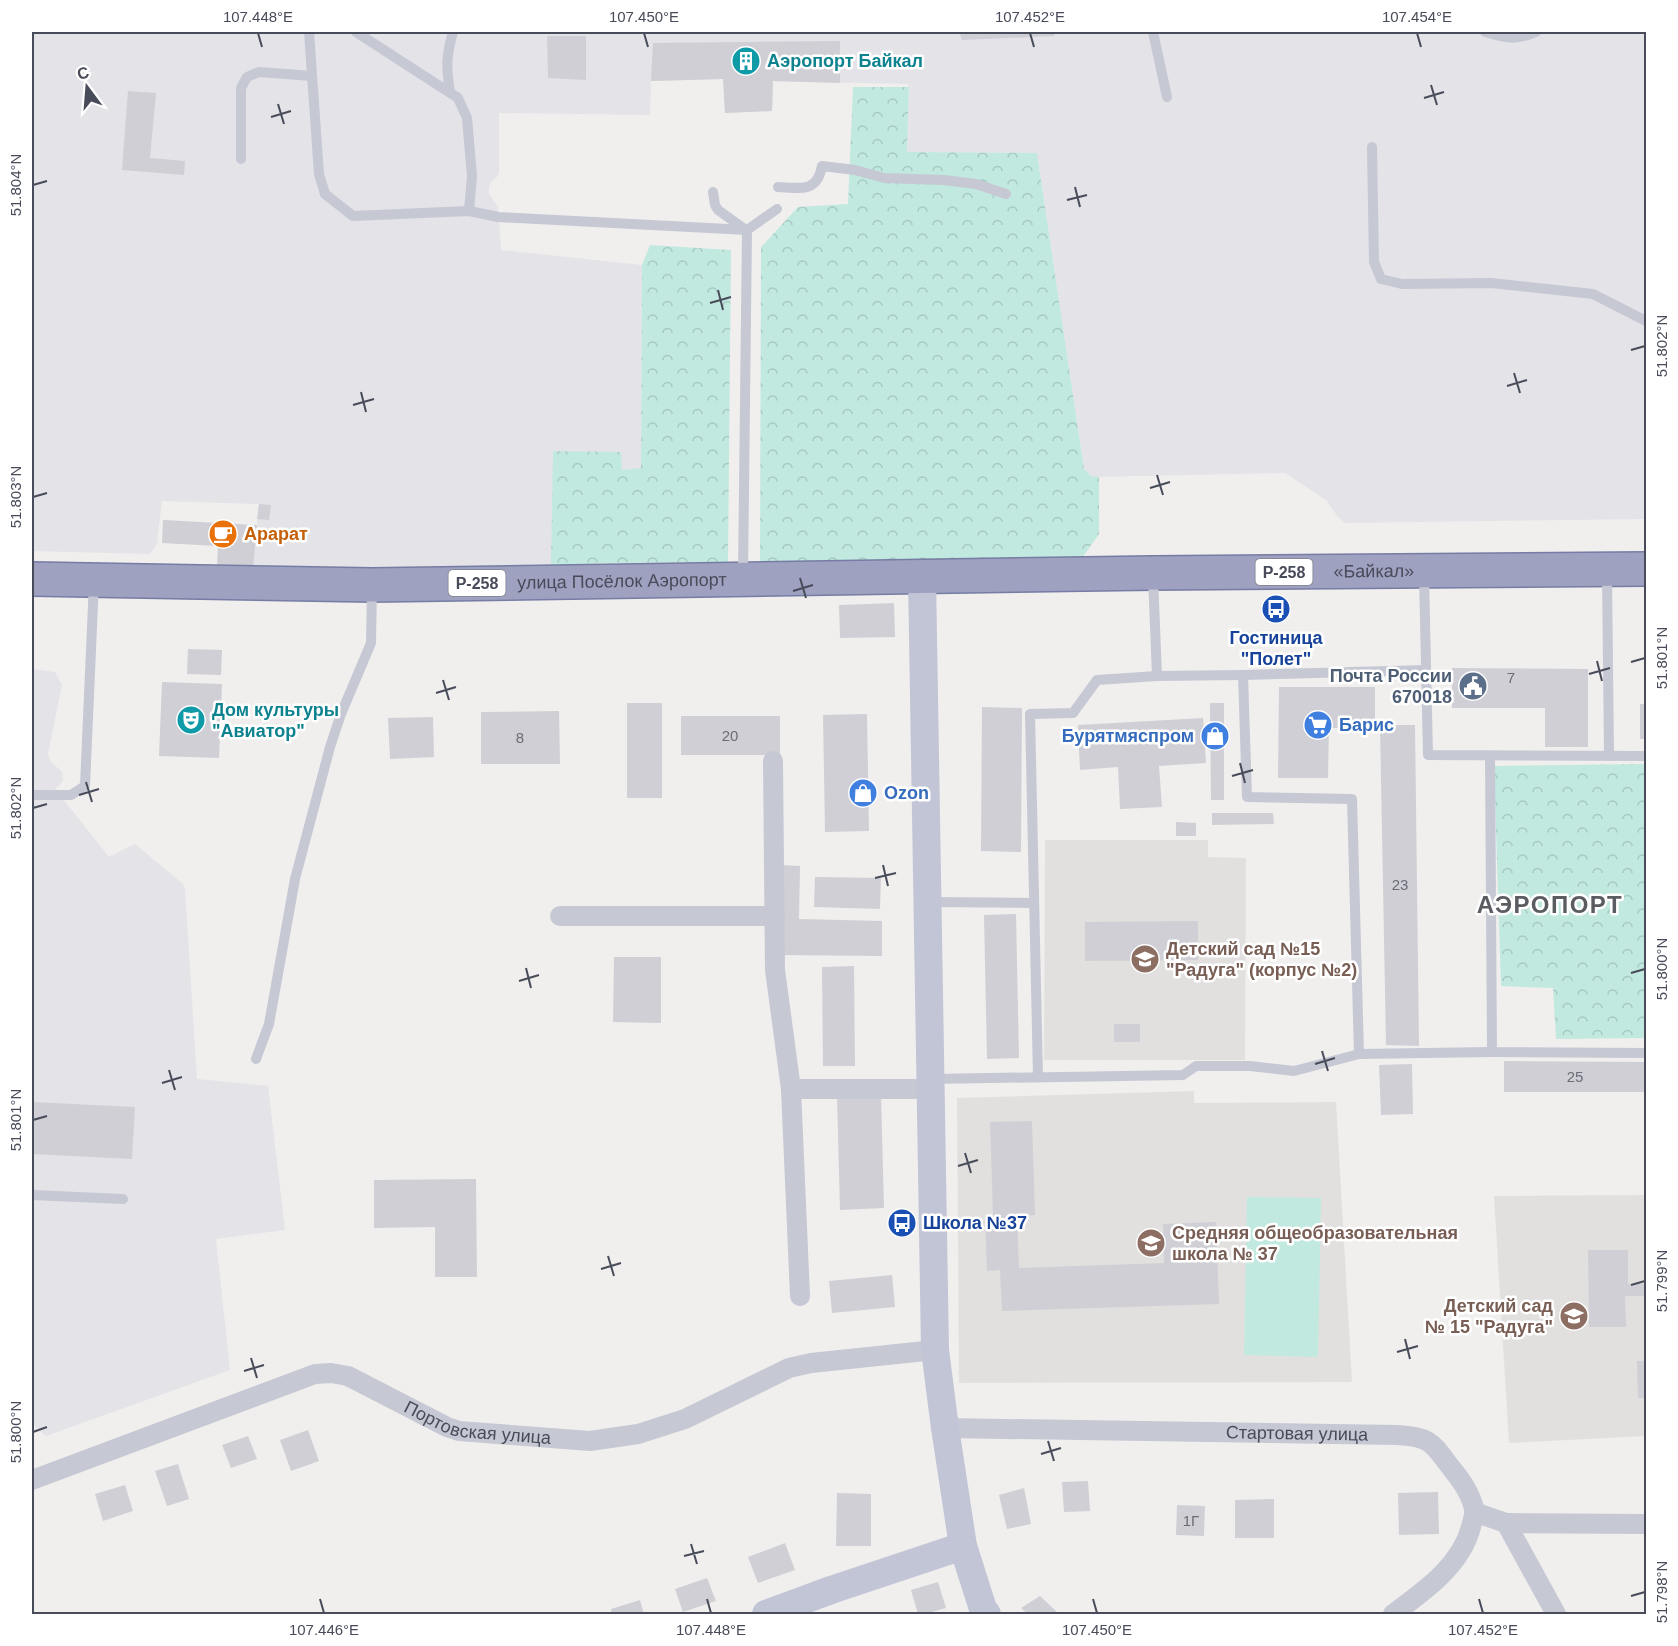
<svg xmlns="http://www.w3.org/2000/svg" width="1678" height="1646" font-family="Arial,sans-serif">
<defs>
<pattern id="park-crowns" width="20" height="18" patternUnits="userSpaceOnUse" patternTransform="scale(1.5)"><rect width="20" height="18" fill="#c1e9df"/><path d="M2 6a3 3 0 1 1 6 0M12 15a3 3 0 1 1 6 0" fill="none" stroke="#a7c9c2"/></pattern>
</defs>
<rect width="100%" height="100%" fill="#f0efee"/>
<!-- education -->
<g fill="#e1e0df">
<path d="M1045,840H1208V857L1246,858L1245,1060H1044Z"/>
<path d="M1194,1091V1103L1336,1102L1352,1382L959,1383L957,1098Z"/>
<path d="M1646,1195V1436L1509,1443L1494,1196Z"/>
</g>
<!-- airport -->
<g fill="#e3e3e8">
<path d="M32,32H1646V519L1345,523L1338,517L1326,500L1285,473L1091,477L1084,469L1037,153L907,152L909,87L907,84L773,81L772,111L725,113L723,79L651,81L650,115L499,113V172L497,177L491,182L489,187V194L498,207L501,250L642,265L641,469L622,470L621,453L551,567L253,569L259,504L162,501L157,544L150,554L32,551Z"/>
<path d="M32,669L55,672L62,685L48,754L51,762L62,772L63,780L60,785L55,789L109,857L135,844L183,884L185,889L197,1079L268,1086L285,1230L216,1239L230,1370L46,1436L32,1424Z"/>
</g>
<!-- park -->
<g fill="url(#park-crowns)">
<path d="M853,87H909L907,152L1037,153L1084,469L1091,476L1099,477V534L1082,558L760,562L761,247L798,207L848,204Z"/>
<path d="M650,245L731,250L728,562L602,563L551,567L553,451L621,452L622,470L641,468L642,265Z"/>
<path d="M1646,764V1038L1556,1039L1553,988L1501,986L1494,766Z"/>
</g>
<!-- garden -->
<path fill="#c1e9df" d="M1247,1197L1321,1198L1318,1357L1244,1355Z"/>
<!-- building -->
<g fill="#cfcfd5">
<path d="M959,32H1055L1054,36L962,40Z"/>
<path d="M547,36H586V80L548,78Z"/>
<path d="M840,41V83L773,81L772,111L725,113L723,79L651,81L653,43Z"/>
<path d="M128,91L156,93L150,158L185,161L184,175L122,170Z"/>
<path d="M259,504L271,505L269,520L257,519Z"/>
<path d="M163,520L257,525L253,569L217,568L218,546L162,543Z"/>
<path d="M894,603L895,637L840,638L839,605Z"/>
<path d="M188,649L222,650L221,675L187,674Z"/>
<path d="M1452,668L1588,669V747H1545V708H1452Z"/>
<path d="M162,682L222,684L219,758L159,756Z"/>
<path d="M1279,687H1375V728H1329L1328,778H1278Z"/>
<rect x="627" y="703" width="35" height="95"/>
<path d="M1210,703H1224V800H1211Z"/>
<rect x="1640" y="704" width="6" height="35"/>
<path d="M982,707L1022,708L1021,852L981,851Z"/>
<path d="M559,711L560,764H481V712Z"/>
<path d="M867,714L869,831L825,832L823,715Z"/>
<rect x="681" y="716" width="99" height="39"/>
<path d="M433,717L434,757L390,759L388,718Z"/>
<path d="M1203,718L1206,763L1159,766L1162,807L1120,809L1118,767L1080,770L1078,725Z"/>
<path d="M1380,725H1415L1419,1046L1386,1045Z"/>
<path d="M1212,813H1273L1274,824L1212,825Z"/>
<path d="M1176,822L1196,823V836H1176Z"/>
<path d="M781,865L800,866L799,919L882,921V956L779,955Z"/>
<path d="M815,877L881,878L880,909L814,907Z"/>
<path d="M1016,914L1019,1058L987,1059L984,915Z"/>
<path d="M1198,921V960L1085,961V922Z"/>
<path d="M614,957H661V1023L613,1022Z"/>
<path d="M854,966L855,1066H823L822,967Z"/>
<rect x="1114" y="1024" width="26" height="18"/>
<path d="M1504,1061L1646,1062V1092H1504Z"/>
<path d="M1412,1064L1413,1114L1381,1115L1379,1065Z"/>
<path d="M881,1095L884,1208L840,1210L837,1096Z"/>
<path d="M32,1102L135,1107L132,1159L32,1154Z"/>
<path d="M1032,1121L1035,1215L1017,1216L1019,1268L1164,1263L1163,1224L1216,1222L1219,1304L1002,1311L1000,1270L987,1271L985,1215H993L990,1122Z"/>
<path d="M476,1179L477,1277H435V1227L374,1228V1180Z"/>
<path d="M1588,1250H1628V1284H1646V1296H1625L1626,1327H1589Z"/>
<path d="M892,1275L895,1307L832,1313L829,1281Z"/>
<path d="M1637,1361H1646V1398H1638Z"/>
<path d="M308,1430L319,1461L291,1471L280,1440Z"/>
<path d="M248,1436L257,1459L231,1468L222,1445Z"/>
<path d="M178,1464L189,1499L167,1506L155,1471Z"/>
<path d="M1088,1481L1090,1511L1064,1512L1062,1482Z"/>
<path d="M125,1485L133,1511L103,1521L95,1494Z"/>
<path d="M1024,1488L1031,1524L1007,1529L999,1495Z"/>
<path d="M1438,1492L1439,1534L1399,1535L1398,1493Z"/>
<path d="M837,1493L871,1494V1546H836Z"/>
<path d="M1274,1499V1538H1235V1500Z"/>
<path d="M1177,1505L1205,1506L1204,1536L1176,1535Z"/>
<path d="M785,1543L795,1570L758,1583L748,1557Z"/>
<path d="M707,1578L716,1601L683,1612L675,1589Z"/>
<path d="M938,1582L946,1608L925,1614H918L911,1590Z"/>
<path d="M1040,1596L1059,1614H1028L1021,1608Z"/>
<path d="M640,1600L644,1614H612L611,1609Z"/>
</g>
<g fill="none" stroke-linecap="round" stroke-linejoin="round">
<!-- trunk casing -->
<g stroke="#767ca3" stroke-width="36">
<g id="trunk">
<path id="s3" d="M32,579L372,585L1153,573L1646,569"/>
</g>
</g>
<!-- service -->
<g stroke="#c6c8d3" stroke-width="10">
<path d="M309,32L319,174L325,194L353,216L469,211L498,217L747,230"/>
<path d="M356,32L458,98L467,118L472,176L469,211"/>
<path d="M1153,32L1167,97"/>
<path d="M1485,32C1505,38 1516,41 1536,32"/>
<path d="M450,92C446,68 446,56 453,32"/>
<path d="M1372,147L1374,262L1381,279L1402,284L1491,283L1593,294L1646,321"/>
<path d="M241,159V88L247,77L259,72L312,76"/>
<path d="M778,187C801,188 817,193 822,166L855,170L884,178L944,180L976,184L1006,194"/>
<path d="M713,192L715,205L718,210L746,230"/>
<path d="M1607,573L1609,756"/>
<path d="M743,575L747,230L777,209"/>
<path d="M1153,576L1157,676L1243,675L1426,670"/>
<path d="M1424,576L1428,755L1646,756"/>
<path d="M1243,675L1247,797L1352,799L1359,1054L1492,1052"/>
<path d="M1490,756L1492,1052L1646,1053"/>
<path d="M32,795H71L85,786L94,582"/>
<path d="M929,902L1034,903"/>
<path d="M256,1059L269,1024L295,879L330,747L341,714L371,643L372,587"/>
<path d="M1038,1077L1030,714L1073,713L1097,680L1157,676"/>
<path d="M931,1079L1183,1075L1196,1066H1250L1294,1071L1359,1054"/>
<path d="M32,1195L123,1199"/>
</g>
<!-- minor -->
<g stroke="#c6c8d3" stroke-width="20">
<path d="M773,761L775,970L791,1089H930"/>
<path d="M560,916H775"/>
<path d="M791,1089L800,1296"/>
<path id="s1" d="M945,1428L1397,1435C1432,1437 1432,1443 1452,1469C1462,1481 1471,1494 1474,1509C1475,1515 1472,1522 1471,1527C1461,1566 1423,1592 1393,1614"/>
<path id="s2" d="M32,1480L315,1374L331,1373L348,1376L447,1427L459,1431L590,1441L638,1434L685,1419L789,1368L811,1363L935,1350"/>
<path d="M1474,1512L1506,1523L1556,1614"/>
<path d="M1506,1523L1646,1524"/>
</g>
<!-- secondary -->
<g stroke="#c2c5d5" stroke-width="28">
<path d="M922,577L935,1350L945,1428L963,1546L983,1609L987,1614"/>
<path d="M766,1614L831,1590L963,1546"/>
</g>
<!-- trunk -->
<use href="#trunk" stroke="#9ea2c0" stroke-width="33"/>
</g>
<!-- ticks -->
<path fill="none" stroke="#484b59" stroke-width="2" d="M258,33L262,47M644,33L648,47M1030,33L1034,47M1417,33L1421,47M1431,85L1437,105M1424,98L1444,92M278,104L284,124M271,117L291,111M33,185L47,181M1075,187L1080,207M1067,200L1087,195M718,290L723,310M710,303L731,297M1631,350L1645,346M1514,373L1520,393M1507,386L1527,380M361,392L366,412M353,405L374,399M1157,475L1163,495M1150,488L1170,482M33,497L47,493M800,578L806,598M793,591L813,585M1597,661L1602,681M1631,662L1645,658M1589,674L1610,668M443,680L449,700M436,693L456,687M1240,763L1245,783M1232,776L1253,770M86,782L92,802M79,795L99,789M33,808L47,804M883,865L888,886M875,878L896,873M526,968L531,988M1631,973L1645,969M519,981L539,975M1322,1051L1328,1071M1315,1064L1335,1058M169,1070L175,1090M162,1083L182,1077M33,1120L47,1116M965,1153L971,1173M958,1166L978,1160M608,1256L614,1276M601,1269L621,1263M1631,1285L1645,1281M1405,1339L1410,1359M1397,1352L1418,1346M251,1358L257,1378M244,1371L264,1365M33,1432L47,1427M1048,1441L1054,1461M1041,1454L1061,1448M691,1544L697,1564M684,1556L704,1551M1631,1596L1645,1592M320,1599L324,1613M707,1599L711,1613M1093,1599L1097,1613M1479,1599L1483,1613"/>
<!-- icons -->
<defs>
<g id="building-disc" transform="scale(1.5)"><circle r="9.5" fill="#0f9aa8" stroke="#fff"/><path d="M-4-6H4V6H1V3H-1V6H-4ZM-2.5-4.3h1.7v1.8h-1.7ZM.8-4.3h1.7v1.8H.8ZM-2.5-1h1.7V.8h-1.7ZM.8-1h1.7V.8H.8Z" fill="#fff"/></g>
<g id="cafe-disc" transform="scale(1.5)"><circle r="9.5" fill="#e8710a" stroke="#fff"/><path d="M-5.5-4.5H6V0H3Q3 3.5 0 3.5H-2.5Q-5.5 3.5-5.5 0ZM3-3.2v2h1.7v-2ZM-6 4.5H4V6H-6Z" fill="#fff"/></g>
<g id="bus-disc" transform="scale(1.5)"><circle r="9.5" fill="#1a4fb4" stroke="#fff"/><path d="M-5-6H5V4H4V6H2V4H-2V6H-4V4H-5ZM-3.5-4V0h7V-4ZM-3.5 1.2v1.5H-2V1.2ZM2 1.2v1.5H3.5V1.2Z" fill="#fff"/></g>
<g id="civic-disc" transform="scale(1.5)"><circle r="9.5" fill="#5c6f8a" stroke="#fff"/><path d="M-.6-6.5H3V-4.5H.6V-3L4-1V1h2V6H-6V1h2V-1L-.6-3ZM-1.2 2.5V6h2.4V2.5Z" fill="#fff"/></g>
<g id="theatre-disc" transform="scale(1.5)"><circle r="9.5" fill="#0f9aa8" stroke="#fff"/><path d="M-5-5.5Q0-4 5-5.5V0Q5 5 0 6Q-5 5-5 0ZM-3.3-2.5H-1v1.5H-3.3ZM1-2.5H3.3v1.5H1ZM-2.8 1Q0 5.5 2.8 1Z" fill="#fff"/></g>
<g id="supermarket-disc" transform="scale(1.5)"><circle r="9.5" fill="#3f7fe0" stroke="#fff"/><path d="M-6-5.5h2.5l.6 2H6L4.5 2H-2.5L-4.4-4H-6ZM-1.5 3.2a1.3 1.3 0 1 0 .1 0ZM3 3.2a1.3 1.3 0 1 0 .1 0Z" fill="#fff"/></g>
<g id="shop-disc" transform="scale(1.5)"><circle r="9.5" fill="#3f7fe0" stroke="#fff"/><path d="M-5-2.5h2.3a2.7 3.5 0 0 1 5.4 0H5L5.5 6h-11ZM-1.5-2.5h3a1.5 2.3 0 0 0-3 0Z" fill="#fff"/></g>
<g id="school-disc" transform="scale(1.5)"><circle r="9.5" fill="#8d6e63" stroke="#fff"/><path d="M0-5L7-2L0 1L-7-2ZM-4 1L0 2.5L4 1V4Q0 6-4 4Z" fill="#fff"/></g>
</defs>
<g fill-rule="evenodd">
<use href="#building-disc" x="746" y="61"/>
<use href="#cafe-disc" x="223" y="534"/>
<use href="#bus-disc" x="1276" y="609"/>
<use href="#civic-disc" x="1473" y="686"/>
<use href="#theatre-disc" x="191" y="720"/>
<use href="#supermarket-disc" x="1318" y="725"/>
<use href="#shop-disc" x="1215" y="736"/>
<use href="#shop-disc" x="863" y="793"/>
<use href="#school-disc" x="1145" y="959"/>
<use href="#bus-disc" x="902" y="1223"/>
<use href="#school-disc" x="1151" y="1243"/>
<use href="#school-disc" x="1574" y="1316"/>
</g>
<g text-anchor="middle" stroke-width="5" stroke-linejoin="round" paint-order="stroke">
<!-- number labels -->
<g font-size="15" fill="#6a6c78">
<text x="1511" y="683">7</text>
<text x="730" y="741">20</text>
<text x="520" y="743">8</text>
<text x="1400" y="890">23</text>
<text x="1575" y="1082">25</text>
<text x="1191" y="1526">1Г</text>
</g>
<!-- shield labels -->
<g fill="#fff" stroke="#7f818b" stroke-width="1.5">
<rect x="1255.5" y="559" width="57" height="26" rx="4.5"/>
<rect x="448.5" y="570" width="57" height="26" rx="4.5"/>
</g>
<g font-size="16" font-weight="bold" fill="#484b59">
<text x="1284" y="578">Р-258</text>
<text x="477" y="589">Р-258</text>
</g>
<!-- culture labels -->
<g font-size="18" font-weight="bold" fill="#0d838f" stroke="#fff" text-anchor="start">
<text x="767" y="67">Аэропорт Байкал</text>
<text x="212" y="716">Дом культуры<tspan x="212" dy="21">"Авиатор"</tspan></text>
</g>
<!-- food labels -->
<g font-size="18" font-weight="bold" fill="#c56008" stroke="#fff" text-anchor="start">
<text x="244" y="540">Арарат</text>
</g>
<!-- street labels -->
<g font-size="18" fill="#484b59" stroke="#fff">
<text dy="6" stroke="none"><textPath href="#s3" startOffset="1342">«Байкал»</textPath></text>
<text dy="6" stroke="none"><textPath href="#s3" startOffset="590">улица Посёлок Аэропорт</textPath></text>
<text dy="6" stroke="none"><textPath href="#s2" startOffset="476">Портовская улица</textPath></text>
<text dy="6" stroke="none"><textPath href="#s1" startOffset="352">Стартовая улица</textPath></text>
</g>
<!-- transit labels -->
<g font-size="18" font-weight="bold" fill="#164399" stroke="#fff">
<text x="1276" y="644">Гостиница<tspan x="1276" dy="21">"Полет"</tspan></text>
<text x="923" y="1229" text-anchor="start">Школа №37</text>
</g>
<!-- service labels -->
<g font-size="18" font-weight="bold" fill="#4e5e75" stroke="#fff" text-anchor="end">
<text x="1452" y="682">Почта России<tspan x="1452" dy="21">670018</tspan></text>
</g>
<!-- shop labels -->
<g font-size="18" font-weight="bold" fill="#366cbe" stroke="#fff" text-anchor="start">
<text x="1339" y="731">Барис</text>
<text x="1194" y="742" text-anchor="end">Бурятмяспром</text>
<text x="884" y="799">Ozon</text>
</g>
<!-- education labels -->
<g font-size="18" font-weight="bold" fill="#785e54" stroke="#fff" text-anchor="start">
<text x="1166" y="955">Детский сад №15<tspan x="1166" dy="21">"Радуга" (корпус №2)</tspan></text>
<text x="1172" y="1239">Средняя общеобразовательная<tspan x="1172" dy="21">школа № 37</tspan></text>
<text x="1553" y="1312" text-anchor="end">Детский сад<tspan x="1553" dy="21">№ 15 "Радуга"</tspan></text>
</g>
<!-- district labels -->
<g font-size="24" font-weight="bold" letter-spacing="1.5" fill="#5b5c62" stroke="#fff">
<text x="1550" y="913">АЭРОПОРТ</text>
</g>
</g>
<!-- border -->
<rect width="1678" height="1646" fill="none" stroke="#ffffff" stroke-width="66"/>
<!-- north arrow -->
<g transform="translate(87 87) rotate(344)" stroke="#ffffff" stroke-width="4.5" paint-order="stroke">
<path d="M0-4.5L10 22L0 15L-10 22Z" fill="#484b59"/>
<text y="-9" font-size="16" font-weight="bold" text-anchor="middle" fill="#484b59">С</text>
</g>
<rect x="33" y="33" width="1612" height="1580" fill="none" stroke="#484b59" stroke-width="2"/>
<g font-size="15" text-anchor="middle" fill="#484b59">
<text x="258" y="22">107.448°E</text>
<text x="644" y="22">107.450°E</text>
<text x="1030" y="22">107.452°E</text>
<text x="1417" y="22">107.454°E</text>
<text transform="translate(16 185) rotate(-90)" y="5">51.804°N</text>
<text transform="translate(1662 346) rotate(-90)" y="5">51.802°N</text>
<text transform="translate(16 497) rotate(-90)" y="5">51.803°N</text>
<text transform="translate(1662 658) rotate(-90)" y="5">51.801°N</text>
<text transform="translate(16 808) rotate(-90)" y="5">51.802°N</text>
<text transform="translate(1662 969) rotate(-90)" y="5">51.800°N</text>
<text transform="translate(16 1120) rotate(-90)" y="5">51.801°N</text>
<text transform="translate(1662 1281) rotate(-90)" y="5">51.799°N</text>
<text transform="translate(16 1432) rotate(-90)" y="5">51.800°N</text>
<text transform="translate(1662 1592) rotate(-90)" y="5">51.798°N</text>
<text x="324" y="1635">107.446°E</text>
<text x="711" y="1635">107.448°E</text>
<text x="1097" y="1635">107.450°E</text>
<text x="1483" y="1635">107.452°E</text>
</g>
</svg>
